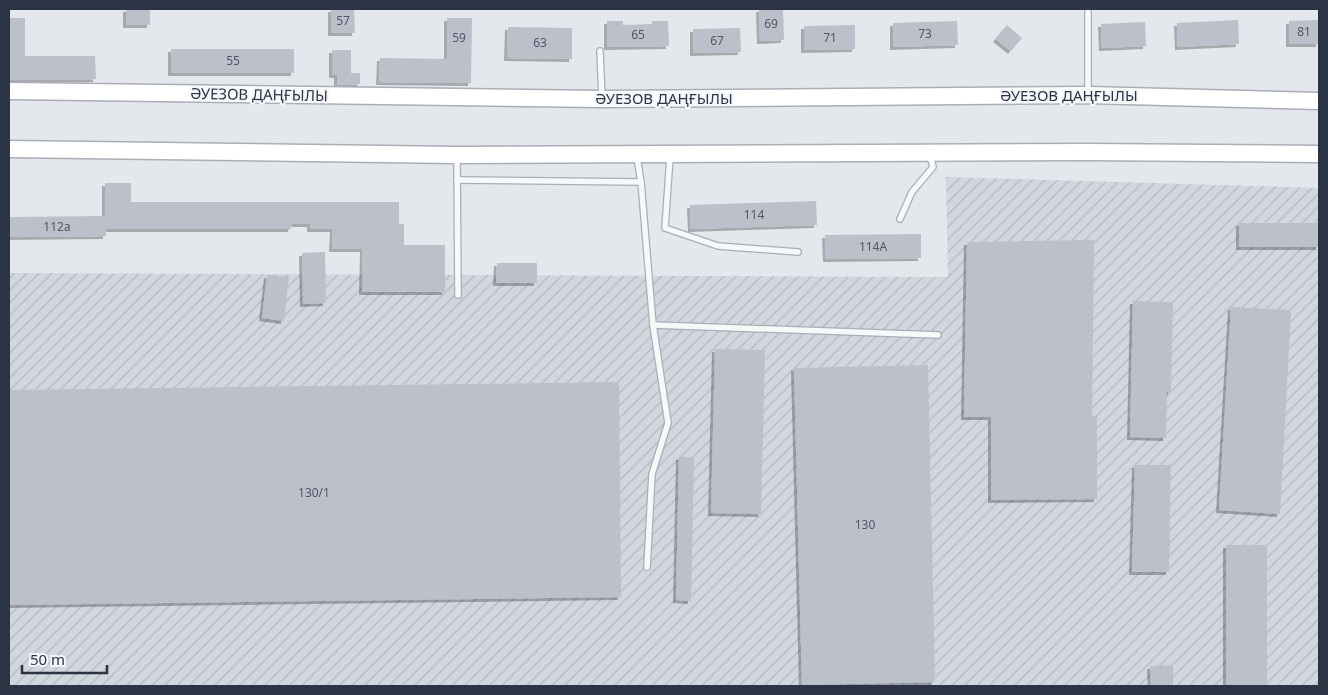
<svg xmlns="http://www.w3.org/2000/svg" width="1328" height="695" font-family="'Noto Sans',sans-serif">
<defs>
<pattern id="industrial-furrows" width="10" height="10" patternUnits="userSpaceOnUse" patternTransform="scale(1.25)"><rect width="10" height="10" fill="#d2d6de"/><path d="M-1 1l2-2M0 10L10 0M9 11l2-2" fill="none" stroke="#b4b8c0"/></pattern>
<filter id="shadow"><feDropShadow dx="-3" dy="3" stdDeviation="0" flood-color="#0004"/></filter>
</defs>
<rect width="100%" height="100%" fill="#e4e7ec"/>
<!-- industrial -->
<path fill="url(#industrial-furrows)" d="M946,177L1319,188V686H9V273L948,277Z"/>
<!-- building -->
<g fill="#bbc0ca" filter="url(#shadow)">
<rect x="126" y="9" width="24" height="16"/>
<path d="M331,9H354L355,33H331Z"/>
<path d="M759,9H783L784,40L760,41Z"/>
<path d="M9,18H25V56H95L96,79L9,80Z"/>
<path d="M447,18H472L471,83L379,82L380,58L447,59Z"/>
<path d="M1238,20L1239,44L1178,47L1177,23Z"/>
<path d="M1319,20V44H1289V21Z"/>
<path d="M607,21H623V25L652,24V21H668L669,46L607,47Z"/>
<path d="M957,21L958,45L893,47V23Z"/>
<path d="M1145,22L1146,46L1102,48L1101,24Z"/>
<path d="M855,25V49L804,50V26Z"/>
<path d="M1007,25L1022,38L1011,51L996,39Z"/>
<path d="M508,27L572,28V59L507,58Z"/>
<path d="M740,28L741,52L693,53V29Z"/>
<rect x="171" y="49" width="123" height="24"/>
<path d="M332,50H351V73H360V84L337,85V75H332Z"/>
<path d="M105,183H131V202H399V224H404V245H445V292H362L363,249H332L333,229H310V224H292L291,229H106V236L9,237V217L105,216Z"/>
<path d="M816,201L817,225L691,229L690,205Z"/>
<rect x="1239" y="223" width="80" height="24"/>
<path d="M921,234V258L826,259L825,235Z"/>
<path d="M1094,240L1092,416H1097V499L991,500V417H964L967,242Z"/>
<path d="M325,252L326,303L303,304L302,253Z"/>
<path d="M497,263H537V283H496Z"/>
<path d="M267,275L289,277L284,321L262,318Z"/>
<path d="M1133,301L1173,302L1171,392H1167L1166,438L1130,437Z"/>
<path d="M1231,307L1291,310L1280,514L1219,510Z"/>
<path d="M715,349L765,350L761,514L711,513Z"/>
<path d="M928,365L935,682L802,685L794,368Z"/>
<path d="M619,382L621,597L9,605V390Z"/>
<path d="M679,457H694L691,601L676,600Z"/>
<path d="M1135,465H1171L1169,572H1132Z"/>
<rect x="1226" y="545" width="41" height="141"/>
<path d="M1173,665V686H1151L1150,666Z"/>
</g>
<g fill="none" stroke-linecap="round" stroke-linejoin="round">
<!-- service casing -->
<g stroke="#a9aeb7" stroke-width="8">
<g id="service">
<path d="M1088,9V93"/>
<path d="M600,51L602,97"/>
<path d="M457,157L458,295"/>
<path d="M637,157L641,182L653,325"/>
<path d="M670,157L665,228L718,246L798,252"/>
<path d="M457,180L641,182"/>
<path d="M900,219L912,192L933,167L930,155"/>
<path d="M647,567L652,474L668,423L653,325L938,335"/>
</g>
</g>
<!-- secondary casing -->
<g stroke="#a9aeb7" stroke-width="19">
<g id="secondary">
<path d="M9,91L602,99L1088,95L1319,101"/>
<path d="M9,149L457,155L1088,152L1319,154"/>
</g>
</g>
<!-- service -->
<use href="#service" stroke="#f7f8fa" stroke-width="5.5"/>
<!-- secondary -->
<use href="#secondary" stroke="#fff" stroke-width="16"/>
</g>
<g text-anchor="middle" stroke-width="4.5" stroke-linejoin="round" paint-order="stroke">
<!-- number labels -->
<g font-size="12" fill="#4f5766">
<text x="343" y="25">57</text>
<text x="771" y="28">69</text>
<text x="1304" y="36">81</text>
<text x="925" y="38">73</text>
<text x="638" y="39">65</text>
<text x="459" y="42">59</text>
<text x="830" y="42">71</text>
<text x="717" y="45">67</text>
<text x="540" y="47">63</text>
<text x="233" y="65">55</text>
<text x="754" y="219">114</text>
<text x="57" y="231">112а</text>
<text x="873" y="251">114А</text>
<text x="314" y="497">130/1</text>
<text x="865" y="529">130</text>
</g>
<!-- street labels -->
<g font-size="15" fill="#2b3445" stroke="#f4f6f9">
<text transform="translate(259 95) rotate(1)" y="5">ӘУЕЗОВ ДАҢҒЫЛЫ</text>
<text x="1069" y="101">ӘУЕЗОВ ДАҢҒЫЛЫ</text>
<text x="664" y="104">ӘУЕЗОВ ДАҢҒЫЛЫ</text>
</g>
</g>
<!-- border -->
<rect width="1328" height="695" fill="none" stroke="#2b3445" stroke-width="20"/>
<!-- scale -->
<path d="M22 665v8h85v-8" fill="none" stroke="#2b3445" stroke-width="2.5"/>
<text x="30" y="665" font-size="15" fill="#2b3445" stroke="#f4f6f9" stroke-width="4" paint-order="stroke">50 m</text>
</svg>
